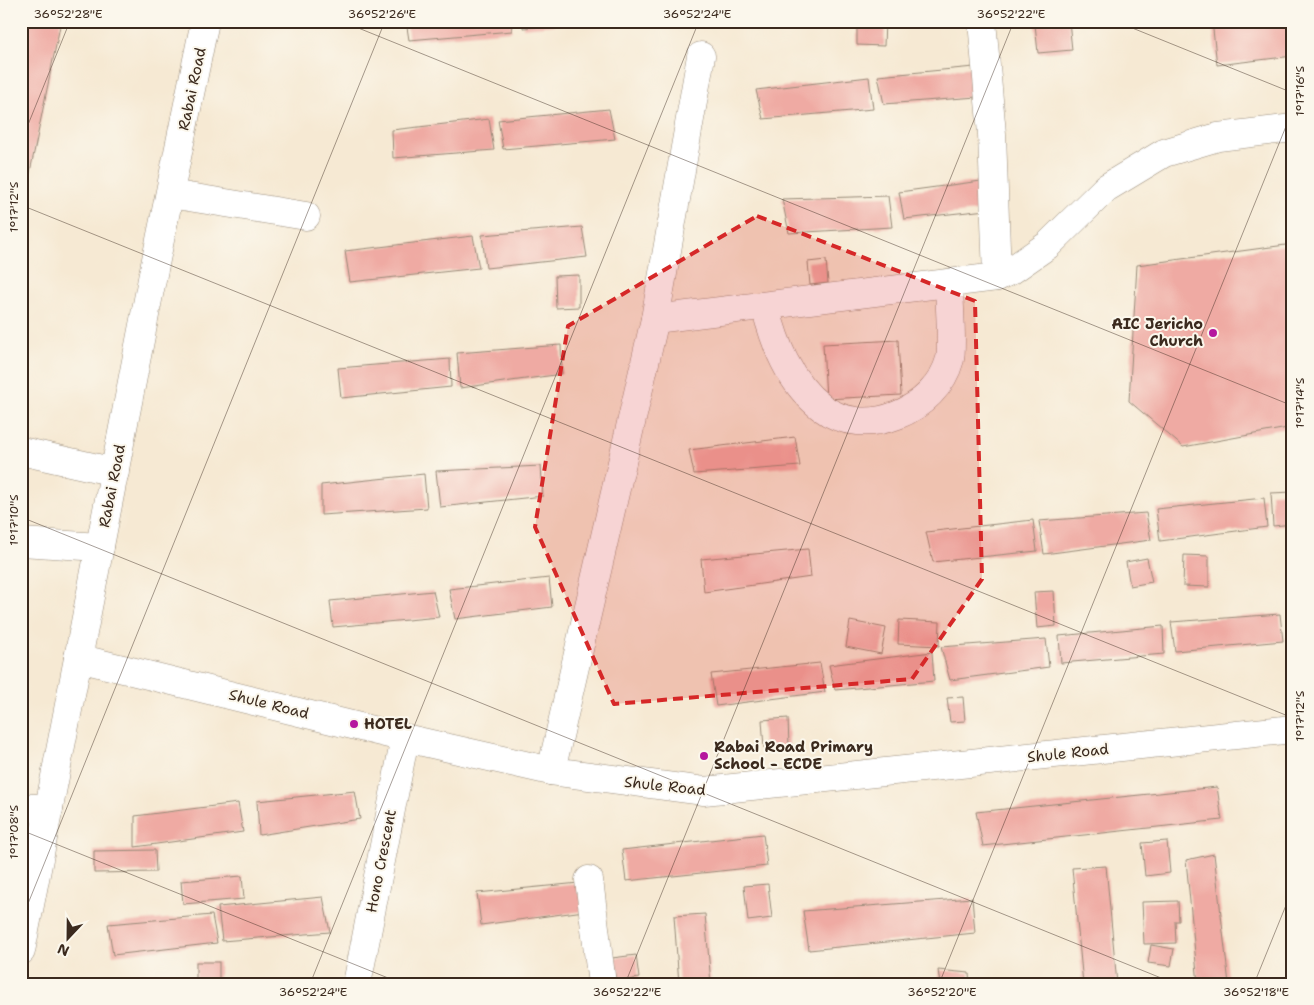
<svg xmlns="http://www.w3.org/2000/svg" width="1314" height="1005" font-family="'Shantell Sans',sans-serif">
<rect width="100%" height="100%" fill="#fbf7ec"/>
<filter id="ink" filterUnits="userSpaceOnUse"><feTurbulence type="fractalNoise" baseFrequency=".02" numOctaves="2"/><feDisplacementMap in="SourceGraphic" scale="10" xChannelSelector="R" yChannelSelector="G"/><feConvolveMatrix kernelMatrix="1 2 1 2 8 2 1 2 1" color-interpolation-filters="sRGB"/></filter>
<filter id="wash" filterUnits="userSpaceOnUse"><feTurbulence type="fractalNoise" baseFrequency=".0096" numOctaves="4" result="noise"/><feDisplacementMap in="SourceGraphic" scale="20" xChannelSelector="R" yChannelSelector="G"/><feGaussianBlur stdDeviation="1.12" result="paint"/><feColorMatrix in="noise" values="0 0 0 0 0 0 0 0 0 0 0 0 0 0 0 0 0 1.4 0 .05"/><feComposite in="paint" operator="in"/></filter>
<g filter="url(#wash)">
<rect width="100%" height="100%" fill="#f6e9d3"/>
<g id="blocks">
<!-- building -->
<g fill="#efaaa3">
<path d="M21,21H61L22,211H21Z"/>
<path d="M406,21H511L512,31L409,40Z"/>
<path d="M523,21H574V23L523,28Z"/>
<path d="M857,21H885L884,46L857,45Z"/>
<path d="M1069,21L1072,50L1038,53L1035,24Z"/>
<path d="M1212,21H1293V56L1217,65Z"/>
<path d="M974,67L977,97L884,104L878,76Z"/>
<path d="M869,77L873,109L763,119L756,90Z"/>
<path d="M609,109L615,139L503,149L498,120Z"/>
<path d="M489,119L494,150L393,158L392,130Z"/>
<path d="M981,181L986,210L904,219L899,192Z"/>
<path d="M888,196L892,227L789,233L782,199Z"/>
<path d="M582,227L587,257L486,268L482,235Z"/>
<path d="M473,236L479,268L350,282L345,251Z"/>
<path d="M1293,244V427L1183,447L1129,401L1137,265Z"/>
<path d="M826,260L828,283L810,285L808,262Z"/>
<path d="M579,275V307L556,308L555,276Z"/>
<path d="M898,340L901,395L826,399L823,344Z"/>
<path d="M561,345L562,374L460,388L457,353Z"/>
<path d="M450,359L451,387L341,398L338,368Z"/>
<path d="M795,437L800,466L694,474L689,450Z"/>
<path d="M541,466L543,496L440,507L436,471Z"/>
<path d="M424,474L427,508L321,515V485Z"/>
<path d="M1293,492V524L1273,526L1271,493Z"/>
<path d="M1264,498L1267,527L1160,541L1156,509Z"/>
<path d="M1146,513L1151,540L1044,554L1039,521Z"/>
<path d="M1033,520L1037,551L933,562L926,532Z"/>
<path d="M808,549L811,577L704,592L701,559Z"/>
<path d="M1184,555L1209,556V587L1183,586Z"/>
<path d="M1147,558L1152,582L1130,586L1126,562Z"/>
<path d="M549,578L552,607L455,619L449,589Z"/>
<path d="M433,591L439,617L333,627L330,601Z"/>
<path d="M1054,591L1056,626L1037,628L1034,592Z"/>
<path d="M1280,614L1283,641L1175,651L1171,622Z"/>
<path d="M899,620L940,622L939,646L898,644Z"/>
<path d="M850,621L886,628L881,654L846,647Z"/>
<path d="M1163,626L1164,654L1061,663L1059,636Z"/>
<path d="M1046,639L1049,667L950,680L941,647Z"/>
<path d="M932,652L934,681L835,690L829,665Z"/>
<path d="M820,663L825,692L716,706L711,674Z"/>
<path d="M963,697L965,721L950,722L947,698Z"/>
<path d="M788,718L789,747L764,748L762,720Z"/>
<path d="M1217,787L1222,820L983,846L976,812Z"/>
<path d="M355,791L360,819L259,835L257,801Z"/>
<path d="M238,803L243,832L135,847V816Z"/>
<path d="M763,834L767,866L626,881L622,850Z"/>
<path d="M1167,841L1170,873L1145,876L1142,843Z"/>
<path d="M155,850L156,872L94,873V851Z"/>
<path d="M1214,854L1229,984H1198L1186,860Z"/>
<path d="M1106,866L1117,984H1083L1072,868Z"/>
<path d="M242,876L244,899L183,904L181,881Z"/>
<path d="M579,883L584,911L481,925L477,893Z"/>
<path d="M768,884L772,918L748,921L744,886Z"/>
<path d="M323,897L330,932L222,941L218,907Z"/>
<path d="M972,898L975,933L809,950L803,911Z"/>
<path d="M1178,901L1179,921H1175L1176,943L1144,944L1142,902Z"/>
<path d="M705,914L711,984H679L674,916Z"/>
<path d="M212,915L217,943L113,955L108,924Z"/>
<path d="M1151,945L1174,949L1171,966L1148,963Z"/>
<path d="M636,955L639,978L616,982L612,958Z"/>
<rect x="196" y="962" width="23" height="19"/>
<path d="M938,970L969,973L970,984H940Z"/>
</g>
</g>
</g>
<g filter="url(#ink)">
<use href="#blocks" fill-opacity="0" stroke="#988a78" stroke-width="1"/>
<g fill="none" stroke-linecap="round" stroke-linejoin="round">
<!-- minor casing -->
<g stroke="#988a78" stroke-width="29">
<g id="minor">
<path d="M982,21L992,134L997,277"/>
<path d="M170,194L306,216"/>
<path d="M765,306C775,344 788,381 821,407C865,441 936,411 950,359C953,344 949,301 949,283"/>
<path d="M655,319L997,277L1012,270L1048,245L1106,188L1164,153L1218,137L1293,128"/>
<path d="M21,451L115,472"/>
<path d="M21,542L100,547"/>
<path d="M78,658L405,738L551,771L704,791L1293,729"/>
<path d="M551,771L655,319L701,56"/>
<path d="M21,807L49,809"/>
<path d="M589,880L602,984"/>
<path d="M357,984L405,738"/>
</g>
</g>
<!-- major casing -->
<g stroke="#988a78" stroke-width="29">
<path id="major" d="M21,951L152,279L205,21"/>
</g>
<!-- minor -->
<use href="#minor" stroke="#fff" stroke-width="28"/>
<!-- major -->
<use href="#major" stroke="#fff" stroke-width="28"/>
</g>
</g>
<!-- marked area -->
<path fill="#d62828" fill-opacity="0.2" stroke="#d62828" stroke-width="4" stroke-dasharray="10 6" stroke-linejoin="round" d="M757,216L975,301L982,579L912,679L614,704L535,527L568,326Z"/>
<!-- ticks -->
<path fill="none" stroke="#3b2a1e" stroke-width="1" stroke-opacity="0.45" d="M341,21L1293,406M1115,21L1293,93M21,142L70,21M21,205L1293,718M21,517L1176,984M21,830L403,984M21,921L385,21M310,984L699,21M625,984L1014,21M939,984L1293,109M1254,984L1293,888"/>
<!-- markers -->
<g fill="#b5179e" stroke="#fbf7ec" stroke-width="2">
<circle cx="1213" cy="333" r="5"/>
<circle cx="354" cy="724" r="5"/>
<circle cx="704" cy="756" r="5"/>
</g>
<g text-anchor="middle" stroke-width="4" stroke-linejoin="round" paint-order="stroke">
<!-- street labels -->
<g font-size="15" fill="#3b2a1e" stroke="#fbf7ec">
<text transform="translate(192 89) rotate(-78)" y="5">Rabai Road</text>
<text transform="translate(112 486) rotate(-79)" y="5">Rabai Road</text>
<text transform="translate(269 704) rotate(14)" y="5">Shule Road</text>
<text transform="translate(1068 753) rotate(-6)" y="5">Shule Road</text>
<text transform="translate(665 786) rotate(6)" y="5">Shule Road</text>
<text transform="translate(381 861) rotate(-79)" y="5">Hono Crescent</text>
</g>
<!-- poi labels -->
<g font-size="15" font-weight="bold" fill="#3b2a1e" stroke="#fbf7ec" text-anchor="start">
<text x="1203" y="329" text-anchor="end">AIC Jericho<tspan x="1203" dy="17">Church</tspan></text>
<text x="364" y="729">HOTEL</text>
<text x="714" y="752">Rabai Road Primary<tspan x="714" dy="17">School - ECDE</tspan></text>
</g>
</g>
<!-- margin -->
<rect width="1314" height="1005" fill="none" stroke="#fbf7ec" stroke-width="55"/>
<!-- north arrow -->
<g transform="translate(68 938) rotate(202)" stroke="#fbf7ec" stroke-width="4" paint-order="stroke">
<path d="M0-4L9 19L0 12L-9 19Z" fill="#3b2a1e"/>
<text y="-8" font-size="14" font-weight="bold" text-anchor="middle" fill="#3b2a1e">N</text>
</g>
<rect x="28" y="28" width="1258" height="950" fill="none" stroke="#3b2a1e" stroke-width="2"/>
<g font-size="12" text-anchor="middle" fill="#3b2a1e">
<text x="68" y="18">36°52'28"E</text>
<text x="382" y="18">36°52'26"E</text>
<text x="697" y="18">36°52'24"E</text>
<text x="1011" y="18">36°52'22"E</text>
<text transform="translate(1300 91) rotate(-90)" y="4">1°17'16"S</text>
<text transform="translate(14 207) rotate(-90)" y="4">1°17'12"S</text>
<text transform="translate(1300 403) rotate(-90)" y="4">1°17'14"S</text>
<text transform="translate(14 520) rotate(-90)" y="4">1°17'10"S</text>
<text transform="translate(1300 716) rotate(-90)" y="4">1°17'12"S</text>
<text transform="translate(14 832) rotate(-90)" y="4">1°17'08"S</text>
<text x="313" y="996">36°52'24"E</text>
<text x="627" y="996">36°52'22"E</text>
<text x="942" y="996">36°52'20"E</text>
<text x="1256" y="996">36°52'18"E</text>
</g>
</svg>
